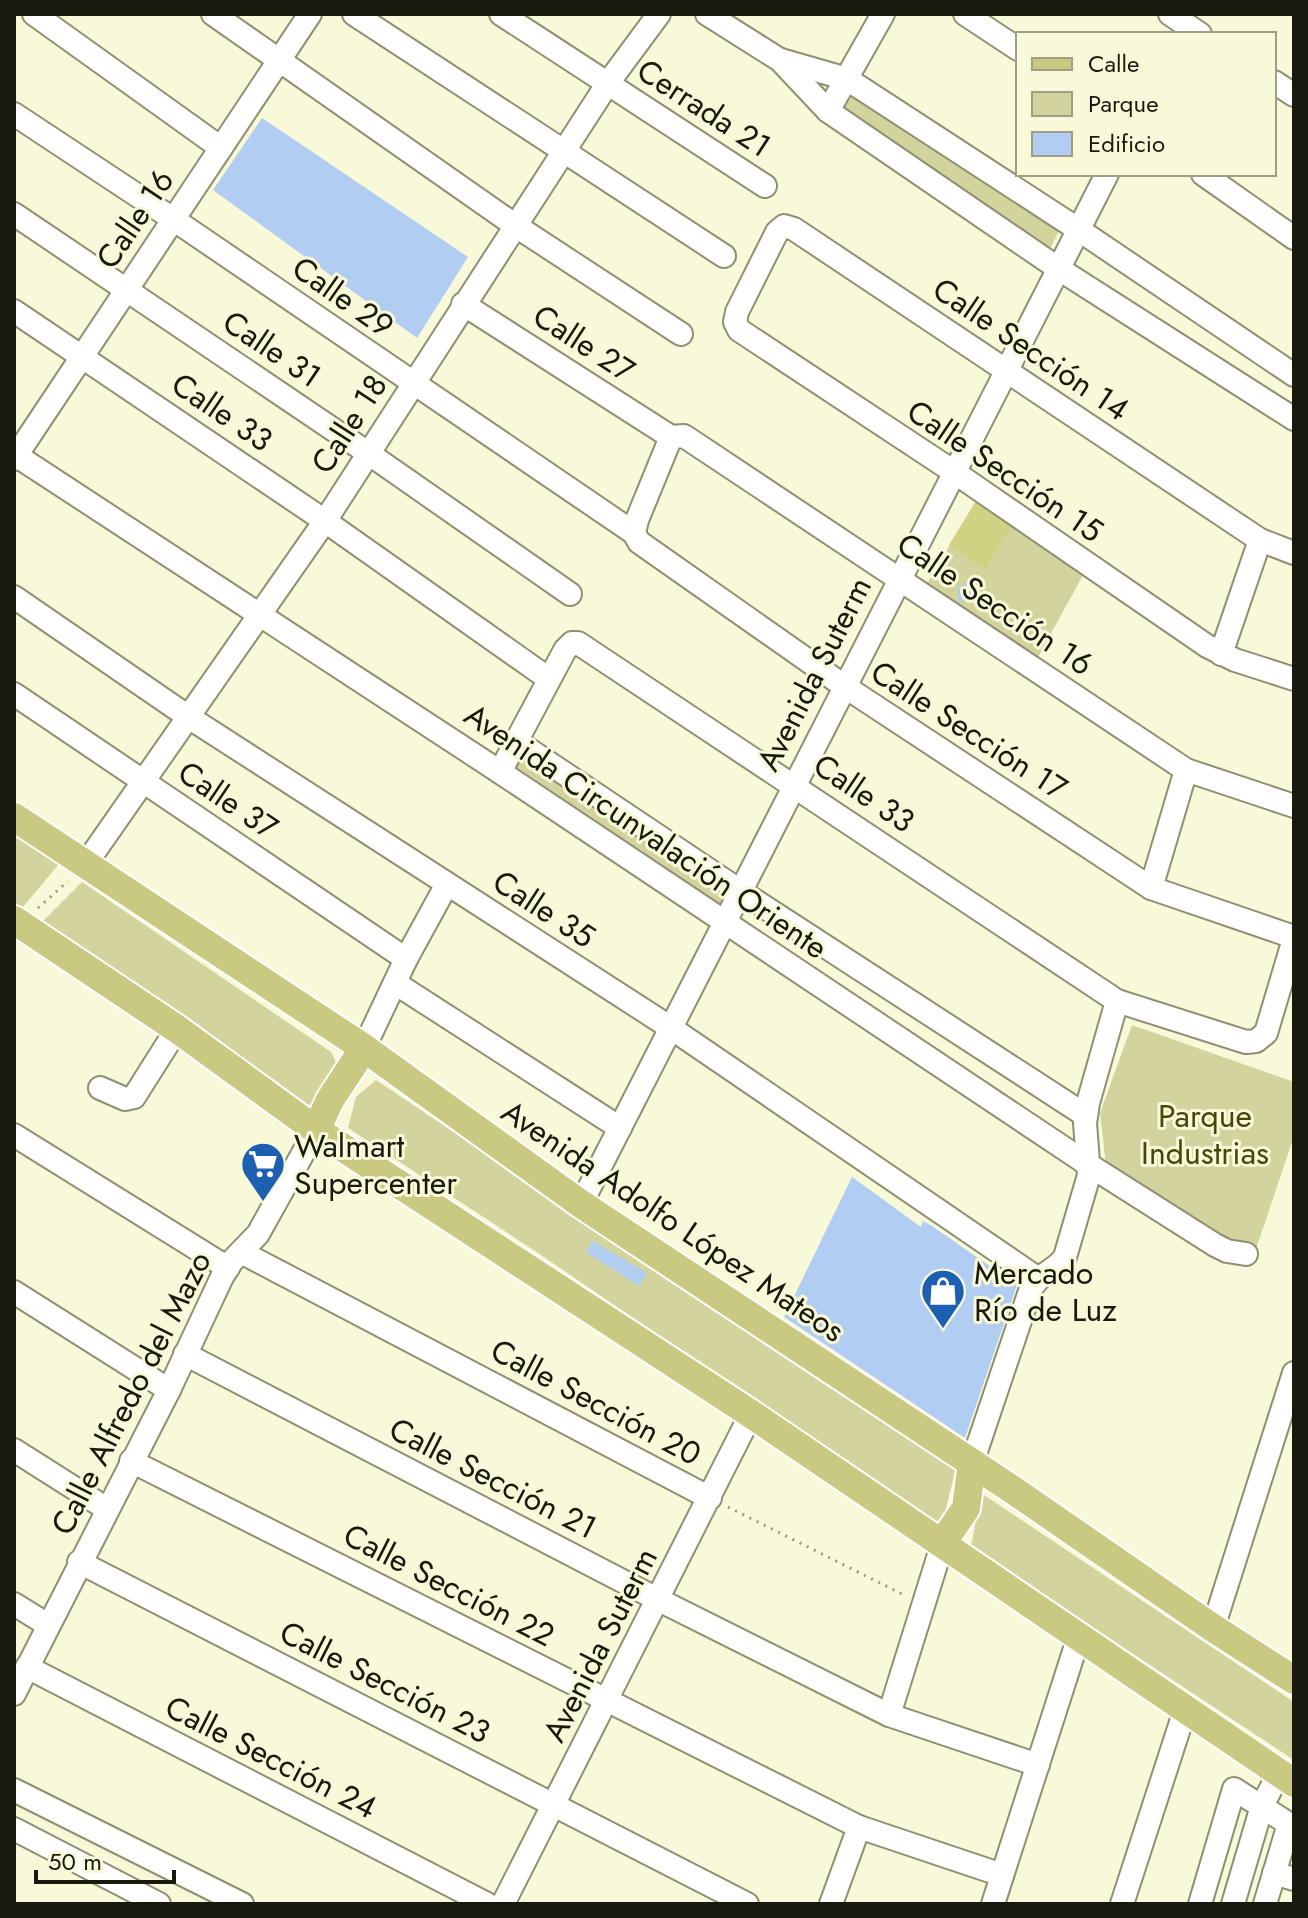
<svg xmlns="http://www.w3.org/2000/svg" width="1308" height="1918" font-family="Jost,sans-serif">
<rect width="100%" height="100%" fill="#f8f9d8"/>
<!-- green -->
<g fill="#d3d39e">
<path d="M855,92L1061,227L1049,251L841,112Z"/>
<path d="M976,501L1083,575L1037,659L926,585Z"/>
<path d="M523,754L728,890L718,908L513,770Z"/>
<path d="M14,835L59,864L17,914L14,912Z"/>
<path d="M82,882L331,1052L346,1083L316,1110L37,927Z"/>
<path d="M1132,1025L1294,1082V1136L1256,1249L1225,1242L1106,1166L1100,1113Z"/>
<path d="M376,1080L956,1468L941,1528L541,1255L348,1128L356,1097Z"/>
<path d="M981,1493L1294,1702V1760L971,1547Z"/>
</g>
<!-- water -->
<path fill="#d1d183" d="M976,501L1012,526L985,569L949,545Z"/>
<!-- building -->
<g fill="#b2cdf2">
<path d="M262,118L468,257L417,338L213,190Z"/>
<path d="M966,583L975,586L976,596L971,600L958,601V588Z"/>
<path d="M852,1177L921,1227L923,1221L932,1226L1017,1285L965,1438L784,1317Z"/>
<path d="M592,1241L647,1273L639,1286L586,1252Z"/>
</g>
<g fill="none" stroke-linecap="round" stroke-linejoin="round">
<!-- minor casing -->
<g stroke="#8f9072" stroke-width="26">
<g id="minor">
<path d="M34,14L221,148"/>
<path d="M213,14L516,226L681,334"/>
<path d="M354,14L724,256"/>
<path d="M501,14L765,186"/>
<path d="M707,14L780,60L828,111L1059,269L1294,419"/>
<path d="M965,14L1018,49"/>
<path d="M1170,14L1200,34"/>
<path d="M781,60L847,79L1079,230L1294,375"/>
<path d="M1274,82L1294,95"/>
<path d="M828,111L883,14"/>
<path d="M14,114L173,219L634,533L639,542L844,686L1151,888L1294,937"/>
<path d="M1203,174L1294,238"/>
<path d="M14,214L368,453L570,594"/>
<path d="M463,304L671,437"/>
<path d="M14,311L325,521L549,679"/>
<path d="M671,437L684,436L1186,770L1294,806"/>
<path d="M14,454L500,772L1089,1165L1215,1245L1227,1251L1246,1254"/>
<path d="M14,459L310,14"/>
<path d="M634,533L637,520L671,437"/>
<path d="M1294,553L1260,540L794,229L784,226L777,232L737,312L735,322L739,330L954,472L1207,646L1235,660L1294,679"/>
<path d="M14,597L190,718L671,1028L1037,1278"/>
<path d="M1221,654L1260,540"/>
<path d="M14,694L406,959"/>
<path d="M516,741L740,891L1085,1115"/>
<path d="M500,772L565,650L572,643H578L1117,1001L1246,1042L1256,1041L1266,1033L1294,939"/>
<path d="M85,865L325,521L608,83L659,14"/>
<path d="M1151,888L1186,770"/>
<path d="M395,983L620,1128"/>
<path d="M364,1048L406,959L447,884"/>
<path d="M100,1088L125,1099L134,1097L177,1029"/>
<path d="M14,1135L228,1268"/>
<path d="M581,1204L1107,174"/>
<path d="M241,1252L710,1498"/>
<path d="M14,1292L169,1390"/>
<path d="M185,1354L659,1600L889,1715L1038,1765"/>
<path d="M14,1450L107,1509"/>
<path d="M131,1461L859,1827L1002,1875"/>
<path d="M972,1463L1030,1291C1039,1272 1054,1273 1065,1257L1089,1175L1085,1123L1088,1103L1117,1001"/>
<path d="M79,1562L747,1904"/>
<path d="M14,1604L48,1625"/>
<path d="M1213,1628L1294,1373"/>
<path d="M27,1667L487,1904"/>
<path d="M14,1694L169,1390L222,1277L232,1261L258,1234L316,1130"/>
<path d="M889,1715L943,1542"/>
<path d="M14,1790L242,1904"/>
<path d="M14,1829L159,1904"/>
<path d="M1274,1873L1294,1879"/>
<path d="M503,1904L751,1414"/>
<path d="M831,1904L859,1827"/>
<path d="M993,1904L1079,1636"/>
<path d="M1122,1904L1185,1710"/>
<path d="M1200,1904L1234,1789L1289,1824L1265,1904"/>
<path d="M1233,1904L1262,1806L1279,1773"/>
</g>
</g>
<!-- major casing -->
<g stroke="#fff" stroke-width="32">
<g id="major">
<path d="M14,817L364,1048L581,1204L1013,1490L1213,1628L1294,1680"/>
<path d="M14,920L177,1029L316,1130L751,1414L1294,1783"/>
<path d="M316,1130L330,1100L364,1048"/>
<path d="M943,1542L966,1508L972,1463"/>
</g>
</g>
<!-- path -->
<g stroke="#9a9b83" stroke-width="3" stroke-dasharray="2 6" stroke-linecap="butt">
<path d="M38,908L68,881"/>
<path d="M728,1507L904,1595"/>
</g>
<!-- minor -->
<use href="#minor" stroke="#fff" stroke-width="22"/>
<!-- major -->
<use href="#major" stroke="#cac982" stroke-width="28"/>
</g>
<!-- icons -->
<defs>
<g id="supermarket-pin" transform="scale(2.3)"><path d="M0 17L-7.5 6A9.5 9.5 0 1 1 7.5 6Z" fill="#1d5fb0" stroke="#f8f9d8"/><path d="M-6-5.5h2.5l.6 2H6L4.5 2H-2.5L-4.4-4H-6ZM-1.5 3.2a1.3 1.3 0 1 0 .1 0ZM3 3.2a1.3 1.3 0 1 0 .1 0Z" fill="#fff"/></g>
<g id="shop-pin" transform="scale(2.3)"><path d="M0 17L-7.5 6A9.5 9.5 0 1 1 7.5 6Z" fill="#1d5fb0" stroke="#f8f9d8"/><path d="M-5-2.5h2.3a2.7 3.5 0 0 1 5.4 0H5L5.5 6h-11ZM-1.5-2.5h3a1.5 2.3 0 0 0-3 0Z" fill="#fff"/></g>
</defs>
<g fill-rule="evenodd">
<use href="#supermarket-pin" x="263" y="1164"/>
<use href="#shop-pin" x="943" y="1291"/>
</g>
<g text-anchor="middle" stroke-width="6" stroke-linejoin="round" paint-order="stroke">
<!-- street labels -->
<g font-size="32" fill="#19190e" stroke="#f8f9d8">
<text transform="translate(704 108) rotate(33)" y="11">Cerrada 21</text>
<text transform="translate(135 219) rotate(-56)" y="11">Calle 16</text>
<text transform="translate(343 297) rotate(35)" y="11">Calle 29</text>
<text transform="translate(584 343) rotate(33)" y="11">Calle 27</text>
<text transform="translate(272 349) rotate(34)" y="11">Calle 31</text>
<text transform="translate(1031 349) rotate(34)" y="11">Calle Sección 14</text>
<text transform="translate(222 412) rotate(34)" y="11">Calle 33</text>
<text transform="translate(349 424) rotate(-57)" y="11">Calle 18</text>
<text transform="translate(1005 471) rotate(34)" y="11">Calle Sección 15</text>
<text transform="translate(995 604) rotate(34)" y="11">Calle Sección 16</text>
<text transform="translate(814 674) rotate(-63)" y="11">Avenida Suterm</text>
<text transform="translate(969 730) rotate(33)" y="11">Calle Sección 17</text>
<text transform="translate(864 793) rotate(34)" y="11">Calle 33</text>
<text transform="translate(228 800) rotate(34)" y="11">Calle 37</text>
<text transform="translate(646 831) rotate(34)" y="11">Avenida Circunvalación Oriente</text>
<text transform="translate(544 909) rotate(33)" y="11">Calle 35</text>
<text transform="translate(673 1221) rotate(34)" y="11">Avenida Adolfo López Mateos</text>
<text transform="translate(131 1393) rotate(-63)" y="11">Calle Alfredo del Mazo</text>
<text transform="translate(596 1402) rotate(28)" y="11">Calle Sección 20</text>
<text transform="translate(493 1478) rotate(27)" y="11">Calle Sección 21</text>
<text transform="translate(449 1585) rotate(27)" y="11">Calle Sección 22</text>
<text transform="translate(600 1645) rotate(-63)" y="11">Avenida Suterm</text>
<text transform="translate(385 1682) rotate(27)" y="11">Calle Sección 23</text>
<text transform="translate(271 1757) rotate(27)" y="11">Calle Sección 24</text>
</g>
<!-- park labels -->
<g font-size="32" fill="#484709" stroke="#f8f9d8">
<text x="1205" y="1127">Parque<tspan x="1205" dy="37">Industrias</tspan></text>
</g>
<!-- poi labels -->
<g font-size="32" fill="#19190e" stroke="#f8f9d8" text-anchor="start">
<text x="294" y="1157">Walmart<tspan x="294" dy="37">Supercenter</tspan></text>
<text x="974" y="1284">Mercado<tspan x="974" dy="37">Río de Luz</tspan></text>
</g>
</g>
<!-- border -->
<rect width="1308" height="1918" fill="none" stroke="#19190e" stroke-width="32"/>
<!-- legend -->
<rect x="1016" y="32" width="260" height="144" fill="#f8f9d8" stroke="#9f9f87" stroke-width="2"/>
<rect x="1032" y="58" width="40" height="12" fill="#cac982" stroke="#9f9f87" stroke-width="2"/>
<text x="1088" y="72" font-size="24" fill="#19190e">Calle</text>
<rect x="1032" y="92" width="40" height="24" fill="#d3d39e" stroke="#9f9f87" stroke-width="2"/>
<text x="1088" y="112" font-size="24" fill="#19190e">Parque</text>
<rect x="1032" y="132" width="40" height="24" fill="#b2cdf2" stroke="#9f9f87" stroke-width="2"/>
<text x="1088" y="152" font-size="24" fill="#19190e">Edificio</text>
<!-- scale -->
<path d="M36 1870v12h138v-12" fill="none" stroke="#19190e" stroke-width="4"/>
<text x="48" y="1870" font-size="24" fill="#19190e" stroke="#f8f9d8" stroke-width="6" paint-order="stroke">50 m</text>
</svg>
